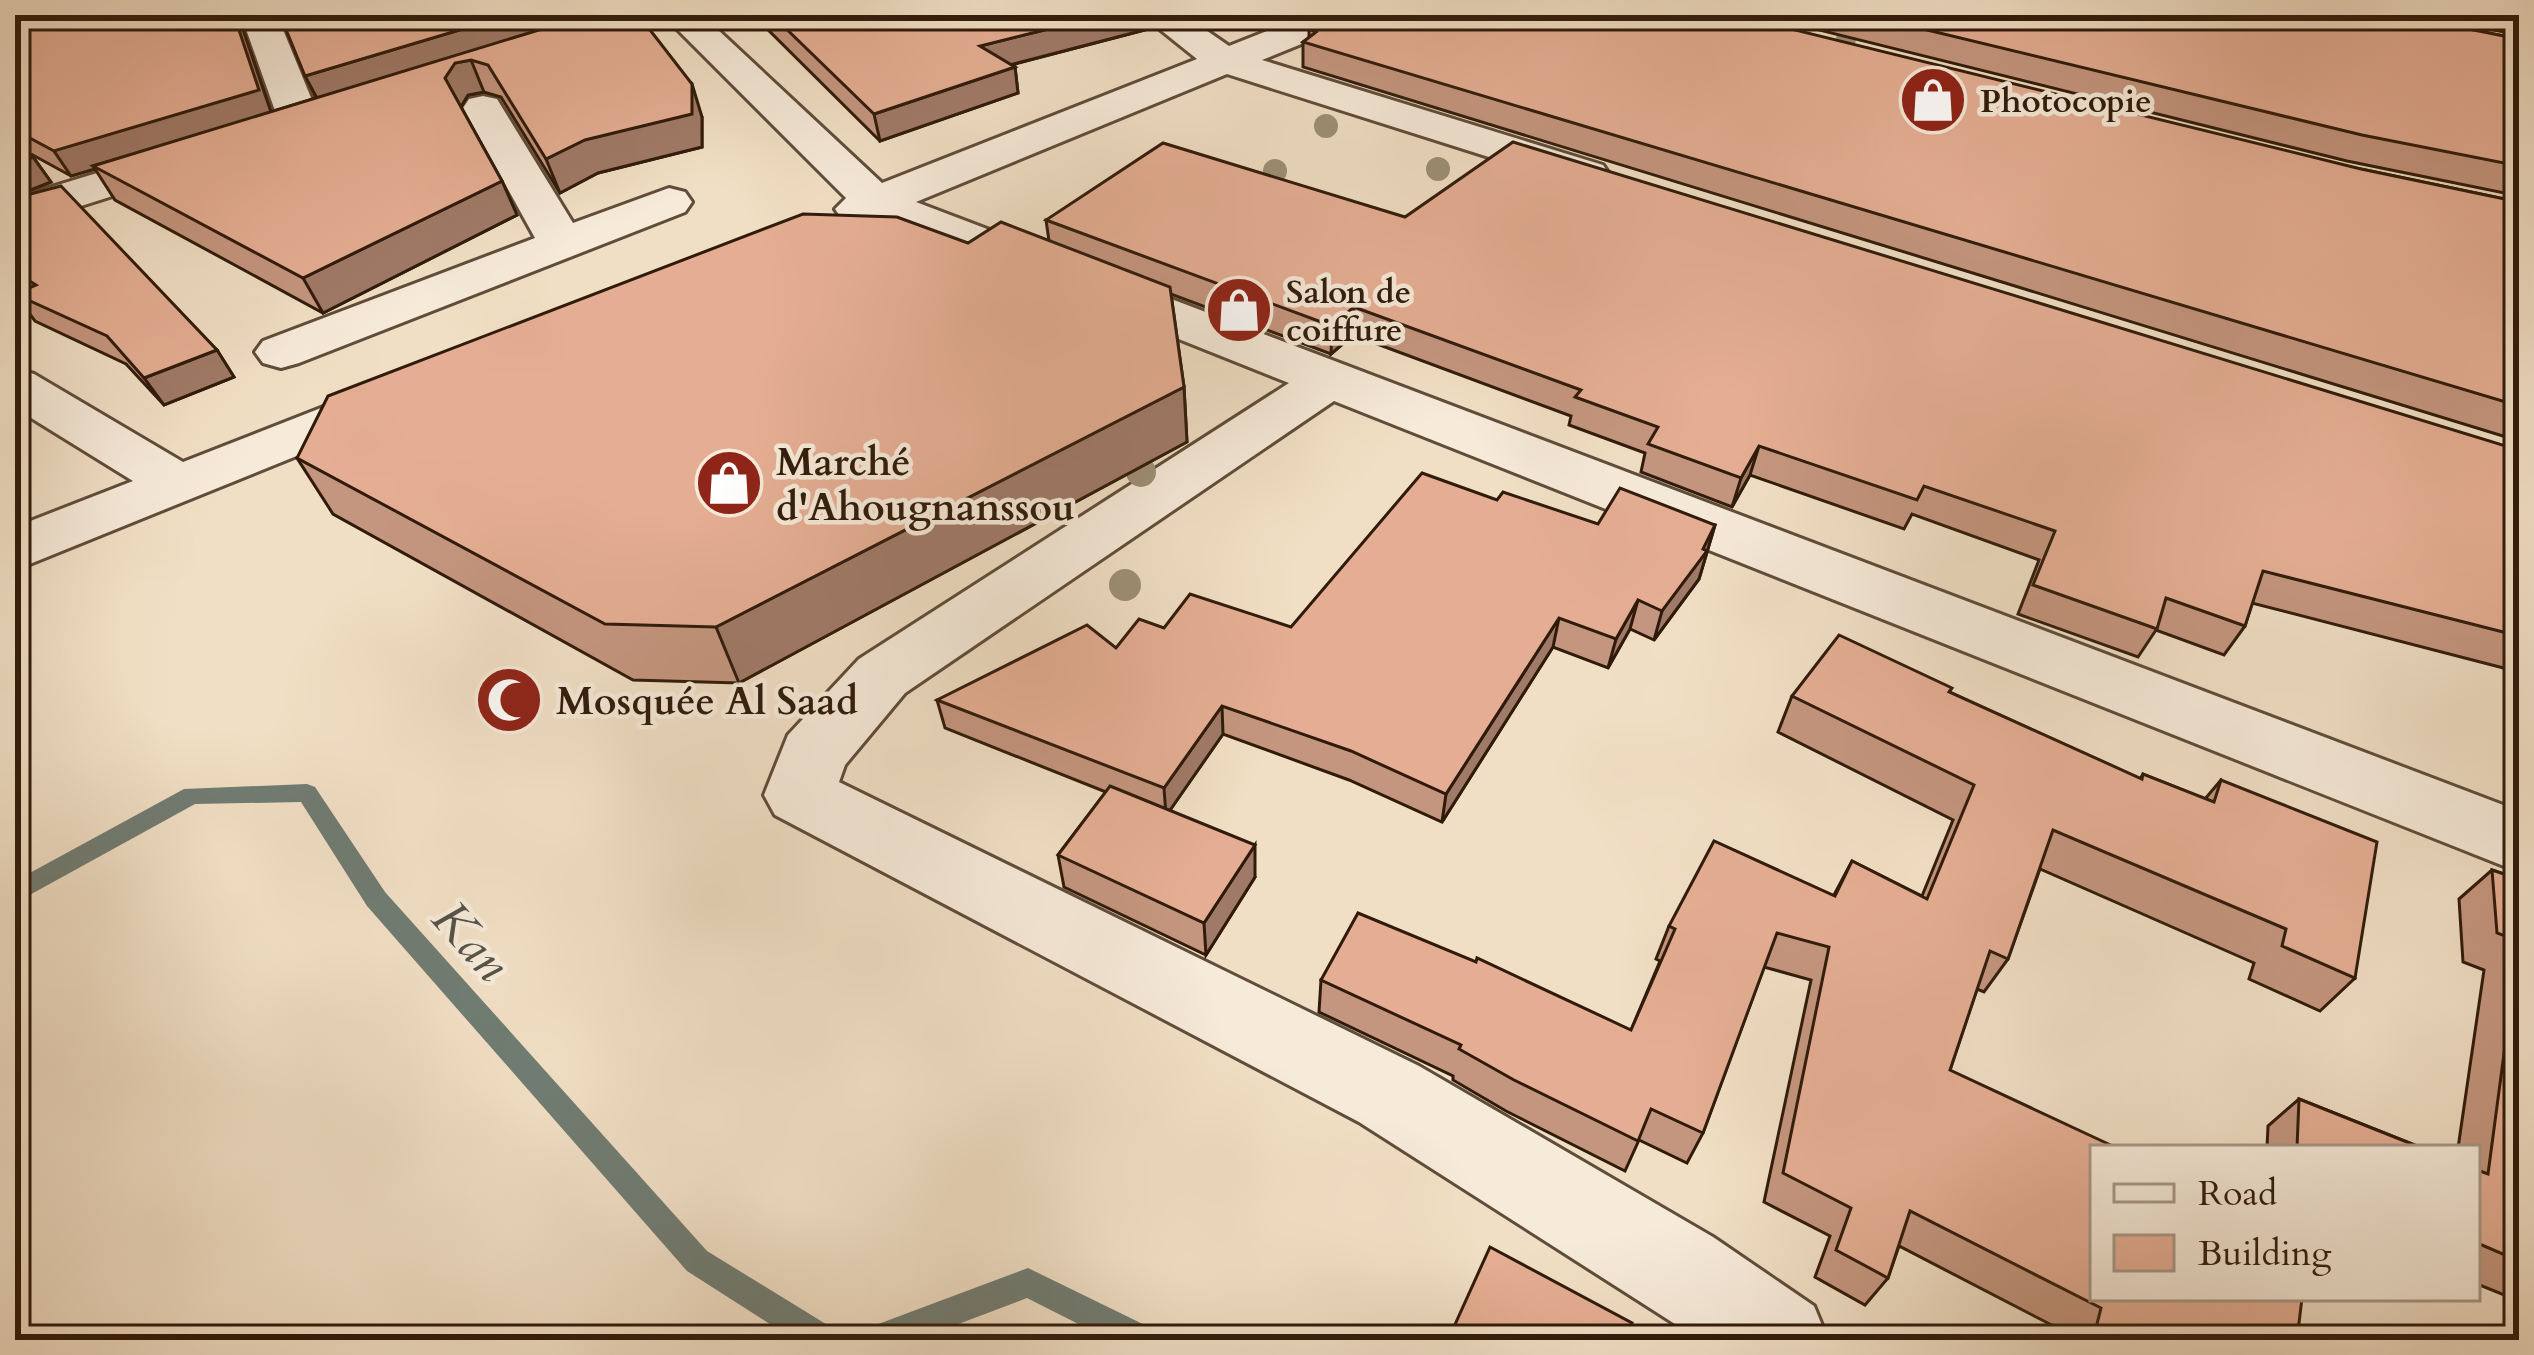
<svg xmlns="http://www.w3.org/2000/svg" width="2534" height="1355" font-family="Cardo,serif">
<rect width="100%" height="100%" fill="#f1dfc5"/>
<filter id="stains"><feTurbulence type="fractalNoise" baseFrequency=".00167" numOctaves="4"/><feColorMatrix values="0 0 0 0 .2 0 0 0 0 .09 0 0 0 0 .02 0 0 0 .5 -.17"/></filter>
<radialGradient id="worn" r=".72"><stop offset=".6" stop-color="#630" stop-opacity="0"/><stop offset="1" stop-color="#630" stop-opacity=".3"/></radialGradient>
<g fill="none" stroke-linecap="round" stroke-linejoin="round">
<!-- stream -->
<g fill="#707c73" fill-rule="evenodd">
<path d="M307,784L315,787L385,892L707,1251L834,1329L838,1340H795L687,1271L367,906L301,802L195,804L15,903V881L184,789Z"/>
<path d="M1028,1268L1153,1329L1157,1340H1110L1027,1298L916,1340H861L865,1329Z"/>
</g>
<!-- minor casing -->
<g stroke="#604c3a" stroke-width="6">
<g id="minor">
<path d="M241,15H277L321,122L315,131L300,134L285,131L279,122Z"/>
<path d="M663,15H702L882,183L1197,59L1142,15H1184L1229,46L1307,15H1358L1353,23L1262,60L1603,165L1609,174L1603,183L1587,187L1571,183L1227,74L916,202L2519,811V872L1334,401L905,693L845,765L839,782L1419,1066L1713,1237L1814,1306L1828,1340H1700L1359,1122L775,815L764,795L788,735L859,659L1289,383L876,218L858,223L842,219L835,209L846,198Z"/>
<path d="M483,96L497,99L573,223L669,188L685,192L692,202L685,212L299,363L281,368L263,363L255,352L263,341L535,238L463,108L469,99Z"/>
<path d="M189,145L204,149L211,158L204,167L15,227V198Z"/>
<path d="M15,369L34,374L183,462L377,386L396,381L415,386L423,397L415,408L15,570V527L133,481L15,408Z"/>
</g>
</g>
<!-- minor -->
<use href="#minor" fill="#f6ead9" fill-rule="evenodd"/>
</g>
<!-- trees -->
<g fill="#9e8f75">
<circle cx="1846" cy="39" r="10"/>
<circle cx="1326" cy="126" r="12"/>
<circle cx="1438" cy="169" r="12"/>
<circle cx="1275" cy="171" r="12"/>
<circle cx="1141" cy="472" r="15"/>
<circle cx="1125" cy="585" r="16"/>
</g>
<!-- wall -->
<g fill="#c5967f" stroke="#301b0b" stroke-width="3">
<path d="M15,15H238L271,112L316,98L280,15H578L579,18L598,26L702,117V147L598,173L560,193L501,97L484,92L468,95L461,107L502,181L517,215L323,313L115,200L95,169L71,176L31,154L51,182L15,196Z"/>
<path d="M753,15H1151L1152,28L1011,65L1015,67L1018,93L880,141Z"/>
<path d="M1759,15H2398L2519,39V196L2347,161Z"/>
<path d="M2417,15H2519V35Z"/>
<path d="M1309,29L2361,169L2519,202V441L1303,67V42L1309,38Z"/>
<path d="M15,198L217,350L234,377L164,405L126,364L35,321L15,294L23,291L15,286Z"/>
<path d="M1405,217L2519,450V672L2252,603L2245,626L2224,655L2156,630L2138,657L2018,614L2039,560L1912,514L1904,529L1750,475L1732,507L1641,472L1645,453L1569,425L1571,416L1353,335L1331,354L1171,294L1184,387L1187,442L739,683L633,680L333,514L297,458L968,243L1049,241L1046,220Z"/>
<path d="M1497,500L1598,524L1715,525L1699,579L1654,640L1630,629L1608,668L1553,647L1442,822L1349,780L1223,734L1170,810L1255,877L1206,955L1064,887L1058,855L1106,792L945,728L937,700L1116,648L1164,628L1291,627Z"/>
<path d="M1950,692L2140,779L2143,774L2205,799L2221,780L2355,978L2320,1011L2249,979L2254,963L2040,869L2008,959L1984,992L1977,989L1950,1070L2297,1340H2067L2069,1334L1899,1246L1888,1278L1865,1305L1815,1277L1830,1236L1764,1202L1811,980L1764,967L1703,1133L1687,1163L1639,1140L1625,1171L1506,1111L1453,1080V1076L1319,1012L1321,980L1631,1030L1660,961L1656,959L1669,926L1834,895L1852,861L1922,896L1953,820L1778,732L1792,696Z"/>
<path d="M2492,870L2519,879V1301L2477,1284V1148H2458L2484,970L2463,962L2459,899Z"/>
<path d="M2299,1099L2422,1148H2267L2268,1126Z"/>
</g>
<!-- shaded-wall -->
<g fill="#a07a68" stroke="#301b0b" stroke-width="3">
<path d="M234,15H238L272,115L93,166L95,169L71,176L54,151Z"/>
<path d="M510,15H578L579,20L318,100L305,76Z"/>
<path d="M1105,15H1151L1152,28L983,72L980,46Z"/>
<path d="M471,60L484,92L468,95L459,110L445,78L455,63Z"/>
<path d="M1015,67L1018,93L880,141L874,114Z"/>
<path d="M692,84L702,117V147L598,173L560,193L546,159Z"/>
<path d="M33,157L51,182L15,196V164Z"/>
<path d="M502,181L517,215L323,313L303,278Z"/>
<path d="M1354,307L1353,335L1331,354L1332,326Z"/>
<path d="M217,350L234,377L164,405L144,378Z"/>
<path d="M1184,387L1187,442L739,683L716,627Z"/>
<path d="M1759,446L1750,475L1732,507L1741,478Z"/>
<path d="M1715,525L1699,579L1654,640L1662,611Z"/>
<path d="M1638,600L1630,629L1608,668L1616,639Z"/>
<path d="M1559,618L1553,647L1442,822L1446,794Z"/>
<path d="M1222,706L1223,734L1166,816L1164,788Z"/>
<path d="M1255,845V877L1206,955L1204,923Z"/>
</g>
<!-- building -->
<g fill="#e5ae94" stroke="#301b0b" stroke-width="3">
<path d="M15,15H234L259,90L54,151L15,130Z"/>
<path d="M280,15H510L305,76Z"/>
<path d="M588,15L598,26L640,17L692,84V114L585,140L546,159L488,65L471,60L455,63L445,78L502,181L303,278L93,166Z"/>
<path d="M772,15H1105L980,46L1015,67L874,114Z"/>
<path d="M1331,15H1734L2361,169L2519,202V406L1303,42L1316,32L1309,29Z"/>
<path d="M1865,15H2398L2519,39V166L2362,135Z"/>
<path d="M15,138L33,157L15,164Z"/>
<path d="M1513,142L2519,450V636L2263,571L2245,626L2166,598L2157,629L2033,585L2055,531L1924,486L1917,500L1759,446L1741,478L1648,444L1658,427L1575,397L1581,390L1354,307L1332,326L1046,220L1163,143L1405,217Z"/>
<path d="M61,186L217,350L144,378L107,336L15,294L36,285L15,272V198Z"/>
<path d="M803,214L897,217L968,243L1001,222L1170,287L1184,387L716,627L605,624L297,458L328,396Z"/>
<path d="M1422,473L1497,500L1503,492L1598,524L1620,488L1715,525L1703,549L1707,551L1662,611L1638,600L1616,639L1559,618L1446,794L1351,751L1222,706L1164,788L937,700L1087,625L1116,648L1139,619L1164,628L1190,594L1291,627Z"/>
<path d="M1839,635L1952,688L1949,692L2142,779L2143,774L2214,802L2221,780L2377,842L2355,978L2282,946L2286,929L2053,830L2008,959L1990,951L1950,1070L2117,1148H2093V1298H2302L2297,1340H2101L2094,1336L2101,1308L1910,1211L1888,1278L1836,1250L1851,1208L1783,1173L1829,947L1777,933L1703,1133L1651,1109L1638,1141L1514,1080L1459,1049L1461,1045L1321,980L1358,913L1476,962L1477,958L1631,1030L1675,929L1669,926L1714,841L1835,896L1852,861L1927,899L1974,785L1792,696Z"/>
<path d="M1110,786L1255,845L1204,923L1058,855Z"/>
<path d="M2492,870L2519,879V1261L2477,1243V1170L2488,1174L2519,941L2497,933Z"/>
<path d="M2299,1099L2422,1148H2297Z"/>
<path d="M1490,1247L1632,1323L1625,1340H1448Z"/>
</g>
<!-- icons -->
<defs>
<g id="shop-disc" transform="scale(3.45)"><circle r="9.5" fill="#8f2418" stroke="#f6ead9"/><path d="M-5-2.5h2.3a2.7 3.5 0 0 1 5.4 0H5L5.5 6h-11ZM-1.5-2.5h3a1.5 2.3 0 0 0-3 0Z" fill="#fff"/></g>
<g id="mosque-disc" transform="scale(3.45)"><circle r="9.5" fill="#8f2418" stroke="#f6ead9"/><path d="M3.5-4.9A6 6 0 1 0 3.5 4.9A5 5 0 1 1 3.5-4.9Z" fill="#fff"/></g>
</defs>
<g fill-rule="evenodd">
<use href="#shop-disc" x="1933" y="100"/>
<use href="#shop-disc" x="1239" y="310"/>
<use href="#shop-disc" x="729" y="483"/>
<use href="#mosque-disc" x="509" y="700"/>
</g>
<g text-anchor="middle" stroke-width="9" stroke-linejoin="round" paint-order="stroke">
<!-- far-poi labels -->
<g font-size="33" font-weight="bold" fill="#301b0b" stroke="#f6ead9" text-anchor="start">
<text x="1980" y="112">Photocopie</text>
<text x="1286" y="303">Salon de<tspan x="1286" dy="38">coiffure</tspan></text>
</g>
<!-- poi labels -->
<g font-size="39" font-weight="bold" fill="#301b0b" stroke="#f6ead9" text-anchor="start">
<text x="776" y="475">Marché<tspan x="776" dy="45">d'Ahougnanssou</tspan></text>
<text x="556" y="714">Mosquée Al Saad</text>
</g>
<!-- near-water labels -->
<g font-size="51" font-style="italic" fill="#555348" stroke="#f6ead9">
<text transform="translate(472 940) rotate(48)" y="18">Kan</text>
</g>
</g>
<!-- margin -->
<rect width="2534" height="1355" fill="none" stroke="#f1dfc5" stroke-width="60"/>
<rect x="18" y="18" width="2498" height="1319" fill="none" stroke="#301b0b" stroke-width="6"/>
<rect x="30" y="30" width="2474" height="1295" fill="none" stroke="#301b0b" stroke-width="3"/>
<!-- legend -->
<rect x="2090" y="1145" width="390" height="156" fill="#f6ead9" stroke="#a79787" stroke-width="3"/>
<rect x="2114" y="1184" width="60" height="18" fill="#f6ead9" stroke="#a79787" stroke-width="3"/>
<text x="2198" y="1205" font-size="36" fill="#301b0b">Road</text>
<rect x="2114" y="1235" width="60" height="36" fill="#e5ae94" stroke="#a79787" stroke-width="3"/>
<text x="2198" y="1265" font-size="36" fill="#301b0b">Building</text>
<rect width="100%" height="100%" filter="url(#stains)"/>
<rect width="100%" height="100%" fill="url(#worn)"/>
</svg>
